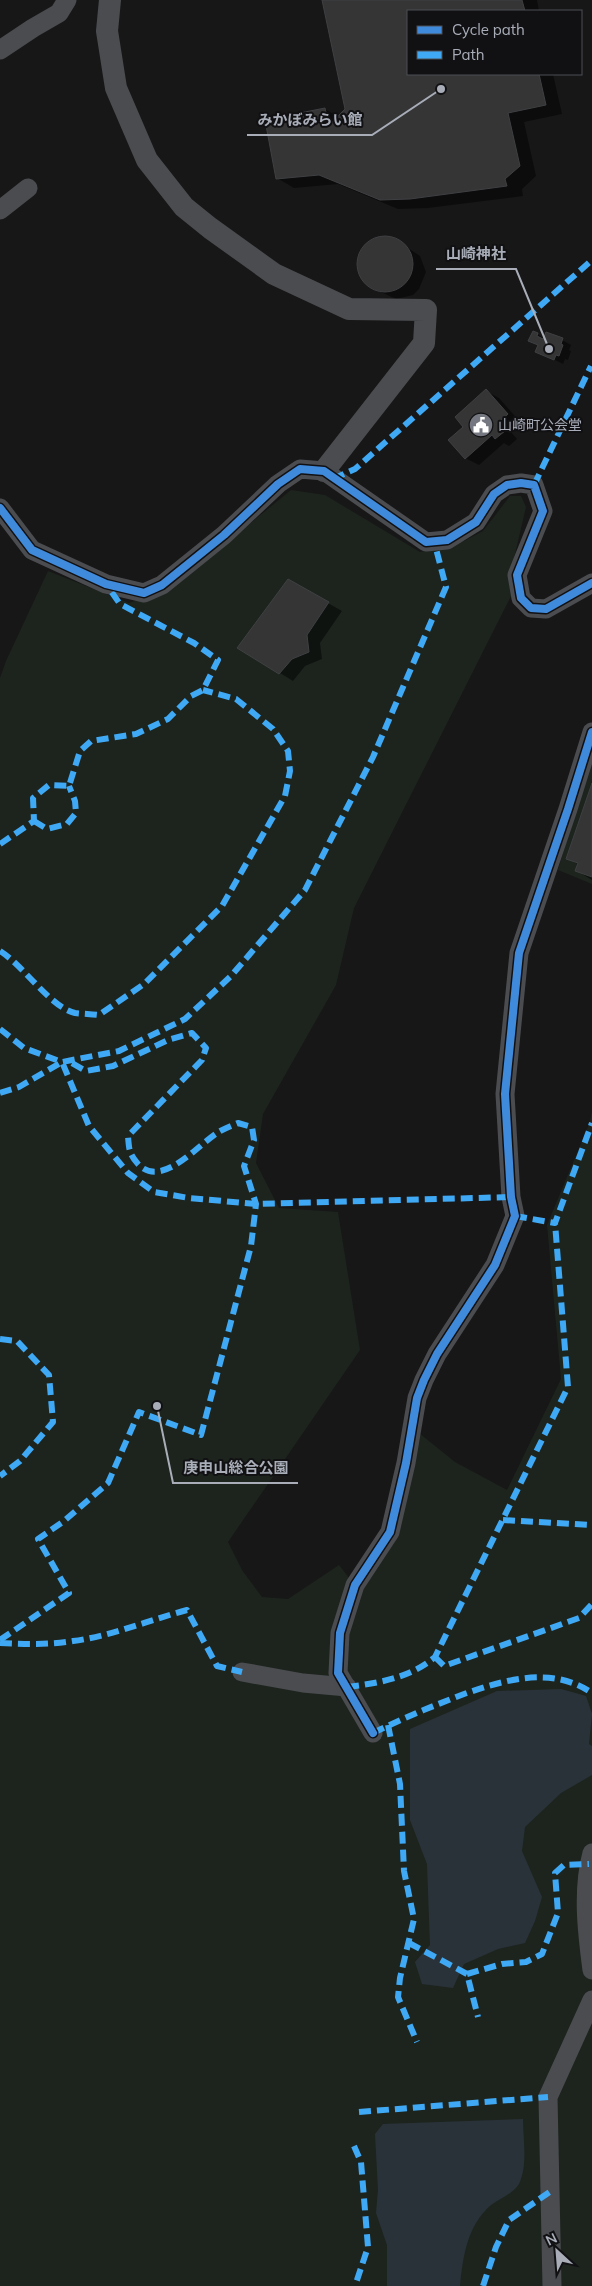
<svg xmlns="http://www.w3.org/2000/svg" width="592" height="2286" font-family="Mulish,'Noto Sans JP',sans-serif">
<rect width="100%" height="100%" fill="#171717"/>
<!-- green -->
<g fill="#1d241e">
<path d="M291,490L325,495L420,552L464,541L483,531L510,496H521L526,507L512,567L511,596L354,908L336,985L263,1114L256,1163L279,1208L338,1212L360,1350L228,1542L242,1570L262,1597L288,1599L339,1565L350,1579L396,1539L419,1433L455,1462L507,1490L561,1379L547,1225L590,1122L592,1111V2286H0V678L6,661L48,571L129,603L170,589Z"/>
<path d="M592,754V884L558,870Z"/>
</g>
<!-- water -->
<g fill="#2a3239">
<path d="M561,1689L586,1696L592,1714L589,1744L592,1746V1775L561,1793L525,1827L522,1851L542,1897L535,1921L525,1943L498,1949L464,1964L453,1988L422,1984L415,1962L430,1945L427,1864L410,1820V1729L497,1691Z"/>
<path d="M523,2119C523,2140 528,2165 519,2184C514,2193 499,2199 491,2205C467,2226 463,2256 460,2286H387V2245L376,2213L378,2190L375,2134L383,2124Z"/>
</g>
<!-- shadow -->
<g fill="#0007">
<path d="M323,0H537L539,11H408V74H553L562,114L524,122L536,176L522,189L523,196L428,208L398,209L338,184L294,188L277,178L325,109L338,117L346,109Z"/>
<path d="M381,238L399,242L420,256L426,272L419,289L413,295L396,299L381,292L367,284L359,269V261L366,246Z"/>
<path d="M537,334L545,339L562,340L571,345L569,350L571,351L568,360L565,359L563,364L537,351L539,346L530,341Z"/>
<path d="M486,391L499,398L520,422L510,431L517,439L509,446L504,443L479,465L465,458V427Z"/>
<path d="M289,581L342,611L320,643L322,659L305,666L293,681L280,673Z"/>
<path d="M592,787V880L577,871L579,865L568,858Z"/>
</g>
<!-- building -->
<g fill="#353536" stroke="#3f4043">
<path d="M322,0H522L525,11H408V74H539L546,105L508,113L520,166L505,179L507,186L410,199L380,200L319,175L276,179L265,120L325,108L329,125L345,109Z"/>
<circle cx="385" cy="264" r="28"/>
<path d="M533,331L538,333L537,336L543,339L546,332L563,338L561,344L563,345L559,356L556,355L554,360L535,352L538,345L528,341Z"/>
<path d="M486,389L508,414L498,423L505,431L495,439L492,435L465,459L448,440L463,427L455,417Z"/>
<path d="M288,579L329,602L307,635L309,652L292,659L279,674L237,648Z"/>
<path d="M592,783V877L575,871L578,863L566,859Z"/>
</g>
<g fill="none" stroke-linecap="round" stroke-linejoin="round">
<!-- minor -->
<g stroke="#4b4c50" stroke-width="19">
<path d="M0,50L33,28L59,13L67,0"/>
<path d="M0,210L28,188"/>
<path d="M0,508L32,550L106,584L144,593L162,585L224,535L278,484L300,469L324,471L426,542L447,540L476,522L494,494L507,485L521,483L534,485L543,511L517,575L521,598L531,608L546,609L592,583"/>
<path d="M242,1672L303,1683L347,1687"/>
<path d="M373,1733L338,1673L340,1633L355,1585L390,1532L406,1463L417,1398L424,1380L437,1354L495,1265L515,1216L511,1197L505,1094L519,953L568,809L592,732"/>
<path d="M592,1853C582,1890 587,1932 592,1970"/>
<path d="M552,2286L548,2097L592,2000"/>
</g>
<!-- tertiary -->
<path stroke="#4b4c50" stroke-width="22" d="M110,0L107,31L116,88L147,160L184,207L210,228L274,274L349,309L426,310L424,343L324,471"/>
<!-- quiet -->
<g stroke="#3fa9f5" stroke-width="6" stroke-dasharray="12 6" stroke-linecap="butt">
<path d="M333,479L355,469L592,260"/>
<path d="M534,485L591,366"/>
<path d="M34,821L47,829L67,824L76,813L75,801L69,786"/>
<path d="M0,844L34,821L33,798L49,785L69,786L80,751L91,741L136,734L168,719L191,696L203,690L218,660L194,643L120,604L106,584"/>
<path d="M0,951C24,966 50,1007 75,1013C83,1014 91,1014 99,1015L144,984L222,906L285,796L290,771L288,751L273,729L236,699L203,690"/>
<path d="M0,1029L24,1048L62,1062L119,1051L185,1019L231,976L305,890L373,757L446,587L434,541"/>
<path d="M0,1093L19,1087L62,1062L89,1126L128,1173L154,1192L189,1198L256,1204L511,1197"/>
<path d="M515,1216L555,1223L592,1123"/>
<path d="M0,1339L17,1341L49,1375L53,1422L20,1461L0,1476"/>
<path d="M503,1520L592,1525"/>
<path d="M0,1640L69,1593L38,1539L64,1521L108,1483L139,1412L201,1435L251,1246L256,1204L244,1166L254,1140L252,1127L238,1123C231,1126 223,1129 217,1133C197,1146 161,1189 138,1164C129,1154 129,1149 128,1136L202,1060L206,1048L192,1033L168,1040L113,1066L86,1071L68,1061"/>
<path d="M0,1643C24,1644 49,1645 73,1641C112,1636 149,1620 187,1610L217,1666L242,1672"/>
<path d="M435,1657L444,1666L579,1618L592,1604"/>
<path d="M347,1687C379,1683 410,1678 435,1657L568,1387L555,1223"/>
<path d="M388,1725L400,1784L404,1871L414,1919L400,1978L398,1997L417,2042"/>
<path d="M373,1733C403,1718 433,1706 464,1694C507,1679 552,1666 592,1693"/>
<path d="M409,1943L467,1974L478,2017"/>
<path d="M467,1974L502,1964L526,1962L542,1954L558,1913L555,1873L564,1865L589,1864"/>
<path d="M359,2112L548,2097"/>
<path d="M354,2146L361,2162L368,2247L355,2286"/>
<path d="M483,2286L496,2247L509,2220L551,2191"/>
</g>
<!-- cycleway casing -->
<g stroke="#111113" stroke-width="11">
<g id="cycleway">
<path d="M0,508L32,550L106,584L144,593L162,585L224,535L278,484L300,469L324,471L426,542L447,540L476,522L494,494L507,485L521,483L534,485L543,511L517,575L521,598L531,608L546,609L592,583"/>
<path d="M373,1733L338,1673L340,1633L355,1585L390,1532L406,1463L417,1398L424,1380L437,1354L495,1265L515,1216L511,1197L505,1094L519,953L568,809L592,732"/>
</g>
</g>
<!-- cycleway -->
<use href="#cycleway" stroke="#408adc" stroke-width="8"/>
</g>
<!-- icons -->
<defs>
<g id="civic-disc" transform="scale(1.25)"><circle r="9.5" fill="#757880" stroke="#111113"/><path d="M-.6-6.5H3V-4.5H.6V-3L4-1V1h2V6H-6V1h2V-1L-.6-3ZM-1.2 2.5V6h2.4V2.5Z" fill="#fff"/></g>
</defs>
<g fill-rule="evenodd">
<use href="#civic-disc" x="481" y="425"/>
</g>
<g text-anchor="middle" stroke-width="4" stroke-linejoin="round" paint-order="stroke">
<!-- poi labels -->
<g font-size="14" fill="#a8adb8" stroke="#111113" text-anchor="start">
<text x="498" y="430">山崎町公会堂</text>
</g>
</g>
<!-- callouts -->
<path fill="none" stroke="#a8adb8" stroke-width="2" d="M441 89L372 135H247M549 349L516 269H436M157 1406L173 1483H298"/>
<g fill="#a8adb8" stroke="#111113" stroke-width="2">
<circle cx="441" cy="89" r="5"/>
<circle cx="549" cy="349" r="5"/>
<circle cx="157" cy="1406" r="5"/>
</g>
<g font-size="15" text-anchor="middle" font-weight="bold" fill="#a8adb8" stroke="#111113" stroke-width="4" stroke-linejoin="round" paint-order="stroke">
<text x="310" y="125">みかぼみらい館</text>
<text x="476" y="259">山崎神社</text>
<text x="236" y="1473">庚申山総合公園</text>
</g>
<!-- legend -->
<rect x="407" y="10" width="175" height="65" fill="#111113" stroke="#4d4f55"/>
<rect x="417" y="26" width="25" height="8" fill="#408adc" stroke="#4d4f55"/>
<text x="452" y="35" font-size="15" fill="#a8adb8">Cycle path</text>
<rect x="417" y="51" width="25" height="8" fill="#3fa9f5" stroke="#4d4f55"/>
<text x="452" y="60" font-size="15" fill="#a8adb8">Path</text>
<!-- north arrow -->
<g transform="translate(557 2251) rotate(334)" stroke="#111113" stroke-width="4" paint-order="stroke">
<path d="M0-4L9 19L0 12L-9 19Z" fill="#a8adb8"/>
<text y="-8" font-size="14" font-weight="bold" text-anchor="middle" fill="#a8adb8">N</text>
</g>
</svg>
